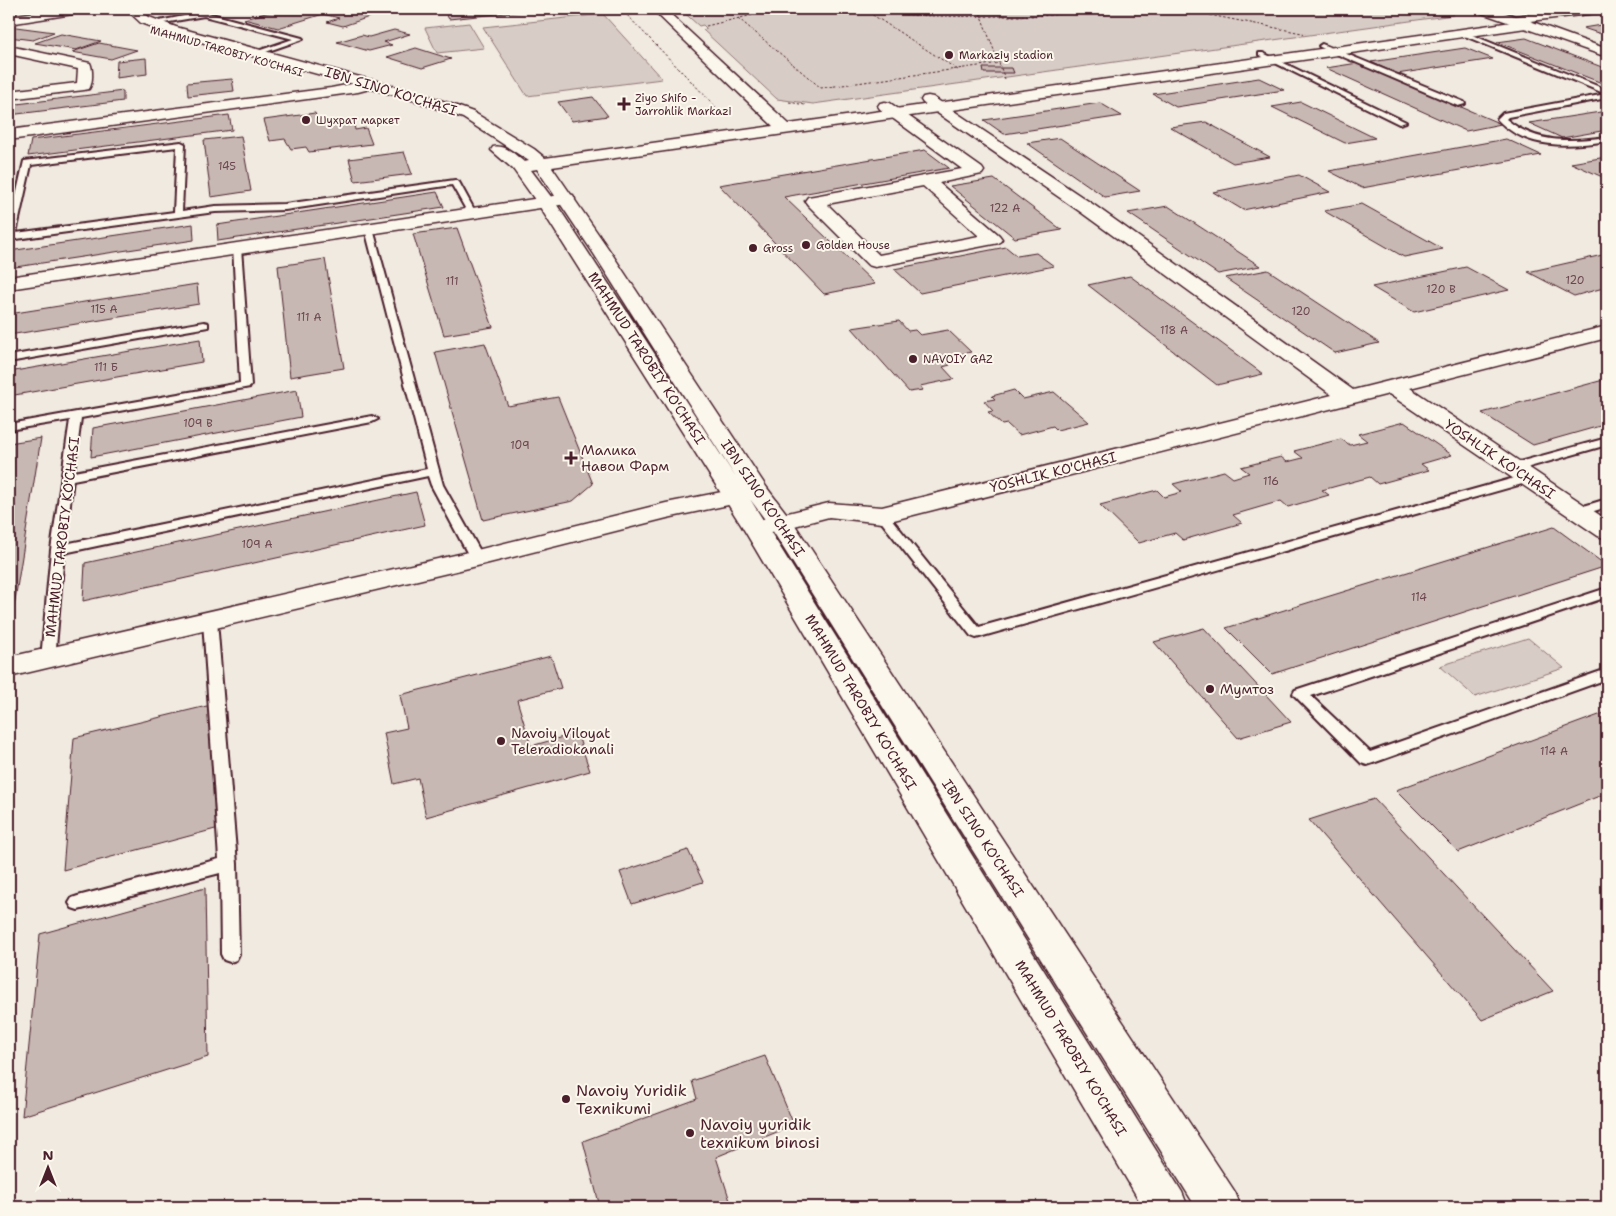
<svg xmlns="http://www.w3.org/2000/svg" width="1616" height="1216" font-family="'Shantell Sans',sans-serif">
<rect width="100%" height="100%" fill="#f0eae0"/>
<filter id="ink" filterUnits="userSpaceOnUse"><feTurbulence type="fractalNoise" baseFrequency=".02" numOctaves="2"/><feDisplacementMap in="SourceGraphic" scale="10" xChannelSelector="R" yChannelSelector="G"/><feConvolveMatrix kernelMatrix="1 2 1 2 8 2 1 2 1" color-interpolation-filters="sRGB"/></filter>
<g filter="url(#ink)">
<!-- green -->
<g fill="#d8ccc6" stroke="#917678">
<path d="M680,9H1452L1453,15L813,104L777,99L703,30L707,29L703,25L699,26Z"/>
<path d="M603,14L662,79L527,96L483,27Z"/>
<path d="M469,23L484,48L437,53L425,28Z"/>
<path d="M1528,638L1564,668L1475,697L1440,666Z"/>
</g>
<!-- building -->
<g fill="#c8b8b3" stroke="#4a1f2b">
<path d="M280,9H341L354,13L364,9L381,13L343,26L327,22L339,18L323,14L278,28L244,19Z"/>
<path d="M451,9H544L449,19L443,10Z"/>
<path d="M1607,24V36L1583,28Z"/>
<path d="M16,27L54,32L33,40L9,37V30Z"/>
<path d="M394,30L410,34L384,42L392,45L369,51L337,42L362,35L369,37Z"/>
<path d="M61,34L101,41L76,50L35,43Z"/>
<path d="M1526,38L1607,69V85L1497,42Z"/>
<path d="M99,43L137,50L111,59L72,52Z"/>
<path d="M416,48L451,59L422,68L387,57Z"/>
<path d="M1465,48L1493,59L1397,74L1371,62Z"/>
<path d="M146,58L147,74L116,78L117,61Z"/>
<path d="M1358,63L1501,124L1466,131L1326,68Z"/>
<path d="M983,68H1012L1014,73H984Z"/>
<path d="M1259,78L1284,90L1176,107L1153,94Z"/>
<path d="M232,79L234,91L188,96L187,83Z"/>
<path d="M123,91V101L9,115V105Z"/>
<path d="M593,97L608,116L572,121L558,102Z"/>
<path d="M1301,102L1375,138L1345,143L1272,107Z"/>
<path d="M1100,103L1122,116L1004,134L984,120Z"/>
<path d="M1607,111V130L1562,138L1529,123Z"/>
<path d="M315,113L318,123L333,121L348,122L354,124L355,130L366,128L372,144L309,152L306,147L291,149L285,139L270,141L264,120Z"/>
<path d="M229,115L232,130L28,156L31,140Z"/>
<path d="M1206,122L1270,157L1233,163L1170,127Z"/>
<path d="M241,136L251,191L211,197L204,140Z"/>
<path d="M1060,138L1140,191L1105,197L1027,143Z"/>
<path d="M1506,139L1541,155L1362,188L1329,171Z"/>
<path d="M925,150L949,168L784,197L875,284L824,294L719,185Z"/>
<path d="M404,152L412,174L355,181L349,159Z"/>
<path d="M1606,157L1607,179L1571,163Z"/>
<path d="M1299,175L1330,192L1243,210L1213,192Z"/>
<path d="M994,179L1062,230L1015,238L950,186Z"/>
<path d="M437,192L444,207L218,241L217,225Z"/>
<path d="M1362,204L1443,249L1404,257L1324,211Z"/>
<path d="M1168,206L1260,266L1218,274L1128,213Z"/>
<path d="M193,224L194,240L9,268V251Z"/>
<path d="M457,228L493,327L444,335L413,234Z"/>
<path d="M1006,247L1017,256L1036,253L1054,266L920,293L894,269Z"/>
<path d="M1607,254V287L1574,296L1528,272Z"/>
<path d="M325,259L344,368L290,377L278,266Z"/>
<path d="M1466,267L1509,290L1414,312L1372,287Z"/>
<path d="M1268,270L1379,343L1335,353L1225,278Z"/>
<path d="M1130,276L1263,374L1217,385L1088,285Z"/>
<path d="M197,284L199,304L9,335V314Z"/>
<path d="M899,321L908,331L915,330L920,335L948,330L971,352L943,358L950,365L943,367L954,379L920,386L923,390L909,392L852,328Z"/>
<path d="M200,339L202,362L9,396V372Z"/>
<path d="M485,343L508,406L558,397L593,484L573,501L483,520L435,352Z"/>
<path d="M1607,379V424L1533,445L1482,413Z"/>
<path d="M297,390L301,417L91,457L93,428Z"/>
<path d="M1014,390L1023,399L1054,392L1089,422L1057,430L1053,426L1019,435L1007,424L1002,425L988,412L993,411L984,401L995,399L992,396Z"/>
<path d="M1404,422L1452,455L1421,464L1429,470L1378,484L1370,477L1322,490L1329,495L1288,507L1281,501L1233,515L1242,523L1183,540L1175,533L1139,543L1100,505L1157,490L1164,497L1182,492L1173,484L1224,471L1233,478L1249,473L1241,467L1281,457L1287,462L1303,458L1294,451L1341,439L1350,445L1367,441L1358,434Z"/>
<path d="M41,438L12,619L9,620V443Z"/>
<path d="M416,492L425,525L83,601L85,563Z"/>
<path d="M1554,527L1607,566L1272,674L1226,628Z"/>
<path d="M1204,628L1291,722L1238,738L1154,642Z"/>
<path d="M551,656L561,688L517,700L531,746L577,733L590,771L426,817L418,778L394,784L384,733L407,728L400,695Z"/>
<path d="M215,704L219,828L63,870L74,738Z"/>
<path d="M1607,712V793L1458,852L1396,790Z"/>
<path d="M1374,799L1553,991L1482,1020L1309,820Z"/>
<path d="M688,850L703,882L632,904L620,872Z"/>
<path d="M205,888L208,1057L22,1116L40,934Z"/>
<path d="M765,1056L794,1125L716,1157L732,1207H600L583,1141L697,1099L692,1081Z"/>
</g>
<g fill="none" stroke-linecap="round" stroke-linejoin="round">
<!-- lane casing -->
<g stroke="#4a1f2b" stroke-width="4">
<g id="lane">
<path d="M204,12L302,38L303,39L257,55L255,54V52L293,39L204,16L152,25L149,23Z"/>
<path d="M1462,31L1607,90V98L1508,117L1506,119C1536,144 1570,142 1607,137V141C1569,147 1526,150 1497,119L1503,113L1606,94L1460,34L1459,33Z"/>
<path d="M1322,44L1464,102L1465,104L1458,106L1320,47L1319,46Z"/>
<path d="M1259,53H1263L1406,122L1399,124L1259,55Z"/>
<path d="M181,142L185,144L182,211L215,206L285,204L455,180L459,182L476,213L469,215L452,185L285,210L215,212L9,240V227L24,161ZM177,147L174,212L16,233L31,165Z"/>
<path d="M369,226L373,229L443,485L484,558L482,561H472L470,558L431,485L428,476L64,553L55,659L53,663H43L41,659L51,550L70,420L9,430V424L240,383L233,246L236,245L241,248L251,385L250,387L81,418L74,472L372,416L378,419L372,422L73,480L65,544L427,469L365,229Z"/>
<path d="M204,322L208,323V327L9,362V356Z"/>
<path d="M1607,438V445L1512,472L1506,468L1508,465Z"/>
<path d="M1529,474L1535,478L1533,481L976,638L971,636L876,515L882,511L886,512L979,627Z"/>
<path d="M1607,499V507L1578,516L1572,512L1574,509Z"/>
<path d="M1607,588V597L1311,696L1370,752L1607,669V679L1373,763L1367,765L1361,763L1293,694L1295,690Z"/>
<path d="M210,616L215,618L217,621L237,864L239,954L236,960L230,962L224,960L221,954L220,873L78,910L72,908L69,903L72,898L78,896L219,859L203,621L205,618Z"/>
</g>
</g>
<!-- street casing -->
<g stroke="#4a1f2b" stroke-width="3">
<g id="street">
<path d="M57,9H85L79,13L9,24V16Z"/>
<path d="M1477,9H1494L1515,16L1570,9H1603L1597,13L1530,21L1607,49V57L1479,12Z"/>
<path d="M9,46L90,63C93,69 93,83 89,89L84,90L9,99V91L77,83L78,69L9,54Z"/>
<path d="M372,80L377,81L379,84L377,87L358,92L9,140V130L331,88Z"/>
<path d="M928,96L933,97L1094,205L1353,390L1607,326V338L1410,388L1607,520V539L1598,536L1389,394L882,523L829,517L756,536L747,533L743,528L747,523L829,503L882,507L1332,395L1082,213L923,103L921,100L923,97Z"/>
<path d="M885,102L890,103L982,168L984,171L982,174L939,183L999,235L1002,239L999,243L875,267L868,265L808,205L805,201L808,197L814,196L962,169L880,109L878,106L880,103ZM923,186L979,236L879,255L827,204Z"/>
<path d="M567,194L573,195L575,199L573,203L9,289V277Z"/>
<path d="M757,485L766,487L769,492L766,497L667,518L477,566L9,677V657L477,550L666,503Z"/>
</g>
</g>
<!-- secondary casing -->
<g stroke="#4a1f2b" stroke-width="3">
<path id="secondary" d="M126,9H139L149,17L176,27L426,95L473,112L534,149L545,158L773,126L652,9H665L789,124L1526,20L1530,21L1532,24L1526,28L552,167L612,254L767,488L793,522L1235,1192L1241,1207H1196L769,525L750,499L1182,1192L1188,1207H1143L743,528L538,204L513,169L491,150L493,147C506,144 515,155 524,162L529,161L463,118L416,101L168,33L141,23ZM537,169L594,254L736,478L555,202L531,170Z"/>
</g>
<!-- path -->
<g stroke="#4a1f2b" stroke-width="1" stroke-dasharray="2.5 2" stroke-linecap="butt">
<path d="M621,9L716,107L700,119"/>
<path d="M860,9C908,17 957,17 1006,16C1034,16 1063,16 1090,9"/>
<path d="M981,9V16L1005,79"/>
<path d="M1179,9L1307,34"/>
<path d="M865,10L958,70"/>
<path d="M738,18L821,88L1000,63"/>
<path d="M706,26L778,9"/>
<path d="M789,102L805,105"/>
</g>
<!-- lane -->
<use href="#lane" fill="#fbf7ec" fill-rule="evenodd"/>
<!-- street -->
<use href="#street" fill="#fbf7ec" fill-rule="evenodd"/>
<!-- secondary -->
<use href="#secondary" fill="#fbf7ec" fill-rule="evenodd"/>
</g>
</g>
<!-- markers -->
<g fill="#4a1f2b" stroke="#fbf7ec" stroke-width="2">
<circle cx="949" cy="55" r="5"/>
<path d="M621.5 96.5h5v5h5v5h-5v5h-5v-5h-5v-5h5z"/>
<circle cx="306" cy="120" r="5"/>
<circle cx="806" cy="245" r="5"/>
<circle cx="753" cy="248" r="5"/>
<circle cx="913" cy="359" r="5"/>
<path d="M568.5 450.5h5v5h5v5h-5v5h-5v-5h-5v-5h5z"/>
<circle cx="1210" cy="689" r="5"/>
<circle cx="501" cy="741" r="5"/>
<circle cx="566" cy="1099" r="5"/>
<circle cx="690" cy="1133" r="5"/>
</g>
<g text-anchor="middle" stroke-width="4" stroke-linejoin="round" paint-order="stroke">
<!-- far-street labels -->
<g font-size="11" fill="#4a1f2b" stroke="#fbf7ec">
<text transform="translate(227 51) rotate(16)" y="4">MAHMUD TAROBIY KO'CHASI</text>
</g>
<!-- far-poi labels -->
<g font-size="11" fill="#4a1f2b" stroke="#fbf7ec" text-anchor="start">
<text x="959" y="59">Markaziy stadion</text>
<text x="635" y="102">Ziyo Shifo -<tspan x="635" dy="13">Jarrohlik Markazi</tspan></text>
<text x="316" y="124">Шухрат маркет</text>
<text x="816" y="249">Golden House</text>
<text x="763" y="252">Gross</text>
<text x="923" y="363">NAVOIY GAZ</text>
</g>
<!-- number labels -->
<g font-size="11" fill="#6a454d">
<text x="227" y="170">145</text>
<text x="1005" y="212">122 А</text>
<text x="1575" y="284">120</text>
<text x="452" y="285">111</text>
<text x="1441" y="293">120 В</text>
<text x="104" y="313">115 А</text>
<text x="1301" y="315">120</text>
<text x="309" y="321">111 А</text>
<text x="1174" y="334">118 А</text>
<text x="106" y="371">111 Б</text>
<text x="198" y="427">109 В</text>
<text x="520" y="449">109</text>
<text x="1271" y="485">116</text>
<text x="257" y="548">109 А</text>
<text x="1419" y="601">114</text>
<text x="1554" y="755">114 А</text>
</g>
<!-- street labels -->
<g font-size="14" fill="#4a1f2b" stroke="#fbf7ec">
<text transform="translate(391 91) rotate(17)" y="5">IBN SINO KO'CHASI</text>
<text transform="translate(647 358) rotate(57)" y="5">MAHMUD TAROBIY KO'CHASI</text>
<text transform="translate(1500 459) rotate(34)" y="5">YOSHLIK KO'CHASI</text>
<text transform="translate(1053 472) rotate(-14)" y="5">YOSHLIK KO'CHASI</text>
<text transform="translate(763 498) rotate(56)" y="5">IBN SINO KO'CHASI</text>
<text transform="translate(62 537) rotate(-83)" y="5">MAHMUD TAROBIY KO'CHASI</text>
<text transform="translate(861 702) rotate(59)" y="5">MAHMUD TAROBIY KO'CHASI</text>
<text transform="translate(983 838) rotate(57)" y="5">IBN SINO KO'CHASI</text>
<text transform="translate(1071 1048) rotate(59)" y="5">MAHMUD TAROBIY KO'CHASI</text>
</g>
<!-- poi labels -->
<g font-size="14" fill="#4a1f2b" stroke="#fbf7ec" text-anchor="start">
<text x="581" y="455">Малика<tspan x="581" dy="16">Навои Фарм</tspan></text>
<text x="1220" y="694">Мумтоз</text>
<text x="511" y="738">Navoiy Viloyat<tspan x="511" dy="16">Teleradiokanali</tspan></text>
</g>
<!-- near-poi labels -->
<g font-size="16" fill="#4a1f2b" stroke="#fbf7ec" text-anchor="start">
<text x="576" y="1096">Navoiy Yuridik<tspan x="576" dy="18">Texnikumi</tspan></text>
<text x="700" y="1130">Navoiy yuridik<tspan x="700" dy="18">texnikum binosi</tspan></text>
</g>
</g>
<!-- margin -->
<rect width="1616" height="1216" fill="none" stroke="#fbf7ec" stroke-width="30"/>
<rect x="15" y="15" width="1586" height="1186" fill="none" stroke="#4a1f2b" stroke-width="2" filter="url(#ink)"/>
<!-- north arrow -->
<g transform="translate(48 1168)" stroke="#fbf7ec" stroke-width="4" paint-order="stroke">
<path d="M0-4L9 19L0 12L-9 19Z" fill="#4a1f2b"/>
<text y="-8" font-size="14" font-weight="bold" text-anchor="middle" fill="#4a1f2b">N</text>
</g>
</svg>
